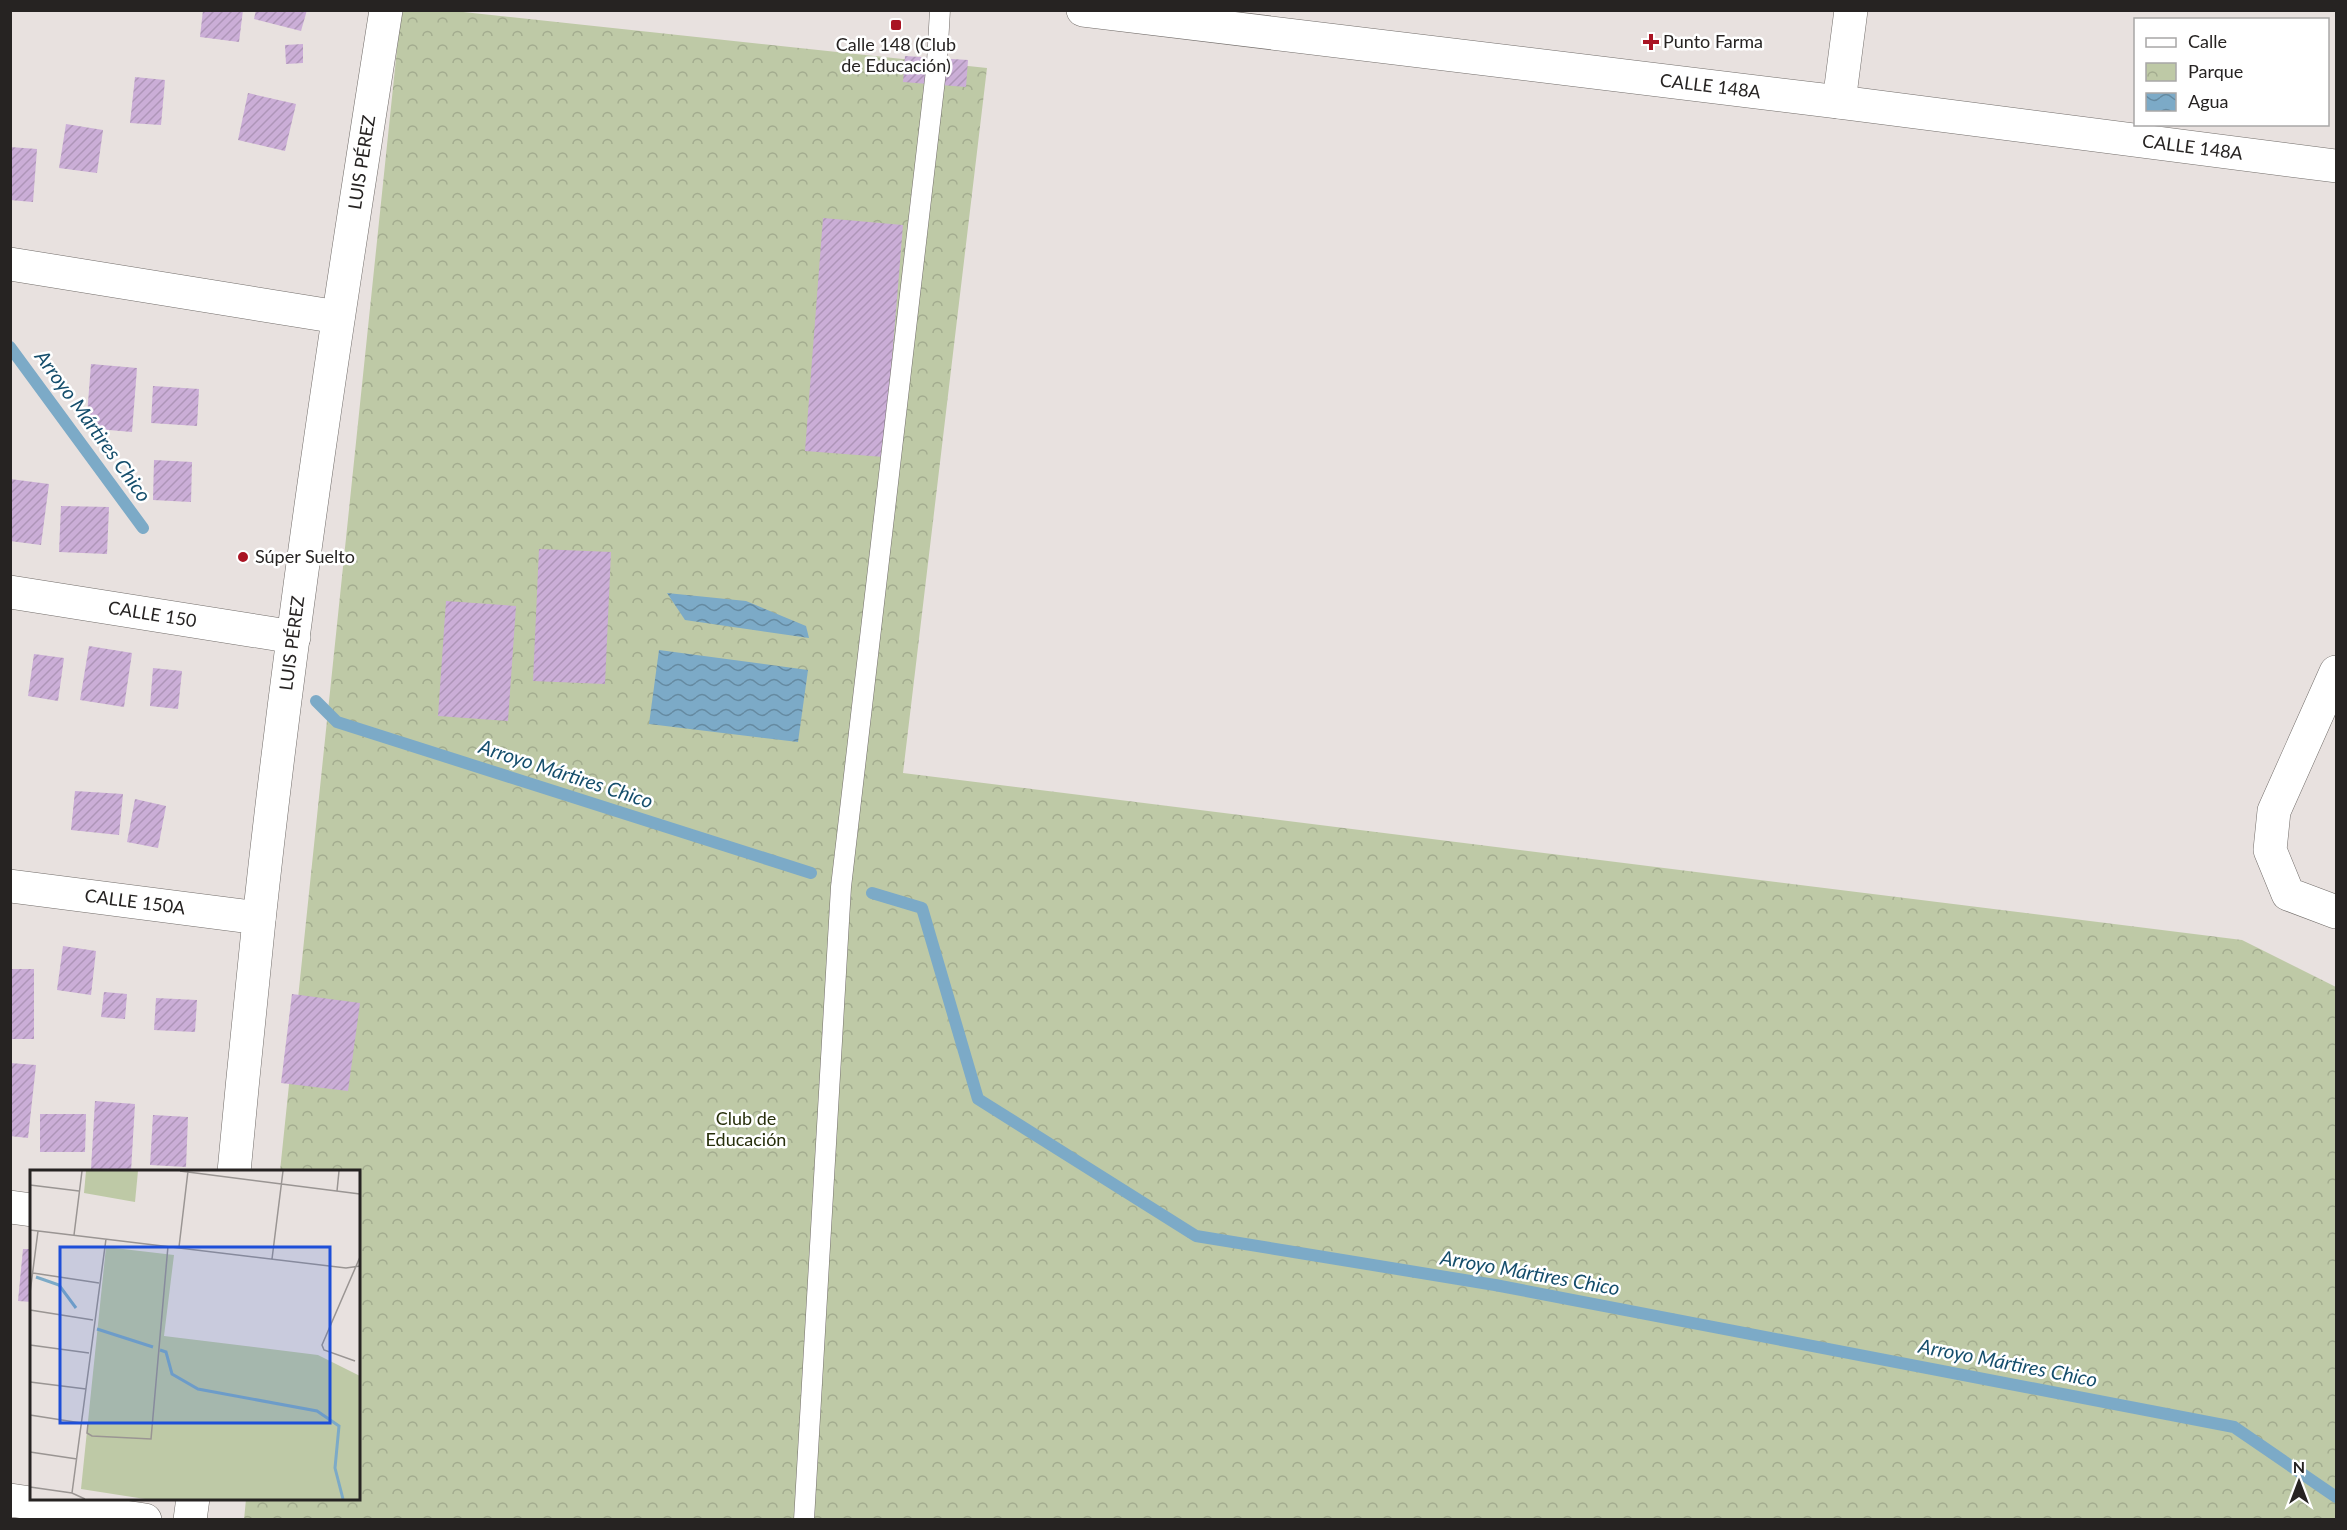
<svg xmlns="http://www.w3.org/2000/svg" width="2347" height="1530" font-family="Lato,sans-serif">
<defs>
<pattern id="park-crowns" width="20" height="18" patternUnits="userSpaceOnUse" patternTransform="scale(1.5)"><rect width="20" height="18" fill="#bec9a6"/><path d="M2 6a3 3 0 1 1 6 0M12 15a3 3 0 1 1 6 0" fill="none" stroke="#a3ac8f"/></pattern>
<pattern id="water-waves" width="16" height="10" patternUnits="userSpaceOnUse" patternTransform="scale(1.5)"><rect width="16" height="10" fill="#7caac7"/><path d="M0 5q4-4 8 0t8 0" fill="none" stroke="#658aa1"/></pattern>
<pattern id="building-hatch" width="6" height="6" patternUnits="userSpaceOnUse" patternTransform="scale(1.5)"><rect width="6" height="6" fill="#cbaed7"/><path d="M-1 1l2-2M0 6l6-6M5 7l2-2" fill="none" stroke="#ae95b8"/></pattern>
</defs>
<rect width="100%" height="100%" fill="#e8e1df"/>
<!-- park -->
<path fill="url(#park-crowns)" d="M401,11H454L987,68L903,773L2242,940L2336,987V1519L244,1520L246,1499L358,1498V1172L280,1171Z"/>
<!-- water -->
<g fill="url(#water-waves)">
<path d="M667,593L746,601L806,626L809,638L685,620Z"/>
<path d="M659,650L808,670L798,742L649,724Z"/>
</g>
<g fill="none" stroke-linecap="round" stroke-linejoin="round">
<!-- stream -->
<g stroke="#7caac7" stroke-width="12">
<path d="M10,347L143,528"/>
<path d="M316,701L337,722L811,873"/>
<path d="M872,893L922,908L978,1099L1196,1236L1495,1285L2234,1427L2336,1497"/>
</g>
</g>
<!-- building -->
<g fill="url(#building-hatch)">
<path d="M203,10H243L239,42L200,37Z"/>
<path d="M256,10H307L301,31L254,19Z"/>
<path d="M303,44V63L286,64L285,45Z"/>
<path d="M905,56L968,60L966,87L903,82Z"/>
<path d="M135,77L165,80L161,125L130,123Z"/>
<path d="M248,93L296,104L285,151L238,140Z"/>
<path d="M66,124L103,130L97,173L59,168Z"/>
<path d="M10,147L37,149L33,202L10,200Z"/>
<path d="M823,218L903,225L884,457L805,451Z"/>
<path d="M91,364L137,368L132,432L86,428Z"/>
<path d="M153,386L199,389L197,426L151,423Z"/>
<path d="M154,460L192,462L191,502L153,500Z"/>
<path d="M10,479L49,484L41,545L10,541Z"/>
<path d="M61,506L109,507L107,554L59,552Z"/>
<path d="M539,549L611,552L605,684L533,681Z"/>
<path d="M446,601L516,606L508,721L438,716Z"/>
<path d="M89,646L132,653L124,707L80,700Z"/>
<path d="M34,654L64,658L58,701L28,696Z"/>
<path d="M153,668L182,671L178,709L150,706Z"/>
<path d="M75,791L123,794L119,835L71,830Z"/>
<path d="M135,799L166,806L158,848L127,842Z"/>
<path d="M63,946L96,951L91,995L57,990Z"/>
<rect x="10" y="969" width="24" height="70"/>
<path d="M104,992L127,994L125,1019L101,1017Z"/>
<path d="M292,994L360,1003L348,1091L281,1083Z"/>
<path d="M156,998L197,1000L195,1032L154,1030Z"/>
<path d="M10,1063L36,1065L28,1138L10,1136Z"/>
<path d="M95,1101L135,1104L131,1171L91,1169Z"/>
<path d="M40,1114H86L85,1152H40Z"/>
<path d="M153,1115L188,1117L186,1167L150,1165Z"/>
<path d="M23,1249H32V1302L18,1301Z"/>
</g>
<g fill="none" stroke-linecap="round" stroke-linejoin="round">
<!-- service casing -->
<g stroke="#726d6a" stroke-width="21">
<path id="service" d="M804,1520L841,887L937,62L940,10"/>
</g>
<!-- minor casing -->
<g stroke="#726d6a" stroke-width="34">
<g id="minor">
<path d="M1839,102L1851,10"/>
<path d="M10,264L338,317"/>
<path id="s1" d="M10,592L294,637"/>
<path d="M2336,672L2274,811L2270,850L2288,894L2336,912"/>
<path id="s2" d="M10,886L259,918"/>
<path id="s3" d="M234,1172C242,1088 250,1003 259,920C292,615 338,313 386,10"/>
<path d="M10,1207L32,1210"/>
<path d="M10,1500L145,1520"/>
<path d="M190,1520L193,1498"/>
</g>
</g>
<!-- tertiary casing -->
<g stroke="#726d6a" stroke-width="34">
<g id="tertiary">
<path id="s4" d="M1083,10L1839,102L2336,166"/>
</g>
</g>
<!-- service -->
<use href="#service" stroke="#fff" stroke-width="20"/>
<!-- minor -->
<use href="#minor" stroke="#fff" stroke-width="33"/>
<!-- tertiary -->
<use href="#tertiary" stroke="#fff" stroke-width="33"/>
</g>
<!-- markers -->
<g fill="#a91323" stroke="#fff" stroke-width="2">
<rect x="890" y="19" width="12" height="12" rx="3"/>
<path d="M1648 33h6v6h6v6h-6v6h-6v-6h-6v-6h6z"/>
<circle cx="243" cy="557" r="6"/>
</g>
<g text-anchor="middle" stroke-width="5" stroke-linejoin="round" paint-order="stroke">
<!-- poi labels -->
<g font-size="18" fill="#262322" stroke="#fff" text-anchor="start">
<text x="1663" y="48">Punto Farma</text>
<text x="896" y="51" text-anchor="middle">Calle 148 (Club<tspan x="896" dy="21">de Educación)</tspan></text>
<text x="255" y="563">Súper Suelto</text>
</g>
<!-- street labels -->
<g font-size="18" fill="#262322" stroke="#fff">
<text dy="6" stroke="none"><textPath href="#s4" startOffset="632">CALLE 148A</textPath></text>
<text dy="6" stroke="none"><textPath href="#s4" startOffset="1118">CALLE 148A</textPath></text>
<text dy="6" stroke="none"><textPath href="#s3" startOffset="1018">LUIS PÉREZ</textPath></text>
<text dy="6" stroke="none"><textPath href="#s1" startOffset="144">CALLE 150</textPath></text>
<text dy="6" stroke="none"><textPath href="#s3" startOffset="532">LUIS PÉREZ</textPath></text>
<text dy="6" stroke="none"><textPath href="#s2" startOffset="126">CALLE 150A</textPath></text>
</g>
<!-- park labels -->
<g font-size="18" fill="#272f0b" stroke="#fff">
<text x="746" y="1125">Club de<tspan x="746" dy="21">Educación</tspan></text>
</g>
<!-- water labels -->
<g font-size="20" font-style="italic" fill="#154e6c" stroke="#fff">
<text transform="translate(93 426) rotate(54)" y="7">Arroyo Mártires Chico</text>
<text transform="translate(566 774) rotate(18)" y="7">Arroyo Mártires Chico</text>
<text transform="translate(1530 1273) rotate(10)" y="7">Arroyo Mártires Chico</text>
<text transform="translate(2008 1363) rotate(11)" y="7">Arroyo Mártires Chico</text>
</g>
</g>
<!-- overview -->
<g transform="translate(30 1170)">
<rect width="330" height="330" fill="#e8e1df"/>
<path d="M56,1H108L105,32L54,23Z" fill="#bec9a6"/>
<path d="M76,77L144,85L134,166L288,185L330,206V329H115L51,319Z" fill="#bec9a6"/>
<path fill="none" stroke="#7caac7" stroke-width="3" d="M6,107L29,115L46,138M67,159L123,177M130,180L136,182L142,204L168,219L287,241L309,256L305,298L313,329"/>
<path fill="none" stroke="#9a9593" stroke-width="1.5" d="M150,1L330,24M0,15L49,21M307,21L309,1M0,60L316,98L330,96M44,65L52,1M149,77L158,1M242,89L253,1M3,103L69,113M0,123L8,61M0,140L63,150M0,175L59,183M325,191L294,180L292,175L330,87M0,212L56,219M0,245L51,253M58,253L57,263L62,266L121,269L138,76M0,282L47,289M0,317L42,323L55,329M42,323L76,69"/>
<path fill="#1d4ed8" fill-opacity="0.15" stroke="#1d4ed8" stroke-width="3" d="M30,77H300V253H30Z"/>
<rect width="330" height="330" fill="none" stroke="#262322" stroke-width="3"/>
</g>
<!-- border -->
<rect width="2347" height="1530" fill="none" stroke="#262322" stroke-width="24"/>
<!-- legend -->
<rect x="2134" y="18" width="195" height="108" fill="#ffffff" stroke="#a8a7a7" stroke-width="1.5"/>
<rect x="2146" y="38" width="30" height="9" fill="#ffffff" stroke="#a8a7a7" stroke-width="1.5"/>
<text x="2188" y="48" font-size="18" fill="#262322">Calle</text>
<rect x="2146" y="63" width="30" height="18" fill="url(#park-crowns)" stroke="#a8a7a7" stroke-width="1.5"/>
<text x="2188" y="78" font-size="18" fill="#262322">Parque</text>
<rect x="2146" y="93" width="30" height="18" fill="url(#water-waves)" stroke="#a8a7a7" stroke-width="1.5"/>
<text x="2188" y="108" font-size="18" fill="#262322">Agua</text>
<!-- north arrow -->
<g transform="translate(2299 1482)" stroke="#ffffff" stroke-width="4.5" paint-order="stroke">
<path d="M0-4.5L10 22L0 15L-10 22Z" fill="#262322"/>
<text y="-9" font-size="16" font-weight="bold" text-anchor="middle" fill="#262322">N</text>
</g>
</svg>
